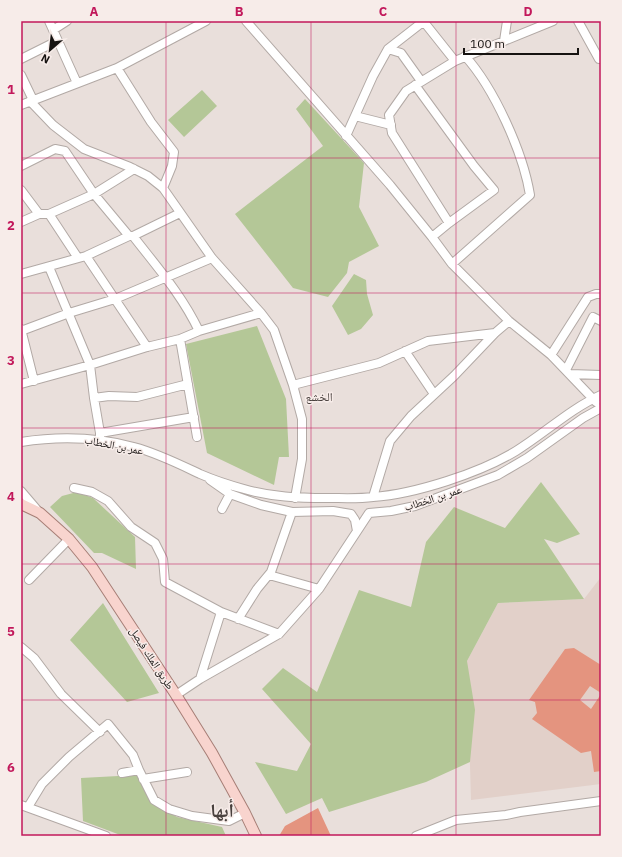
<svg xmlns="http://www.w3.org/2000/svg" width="622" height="857" viewBox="0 0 622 857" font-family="'IBM Plex Sans','Noto Naskh Arabic',sans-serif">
  <rect width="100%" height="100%" fill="#e9dfdb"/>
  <path fill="#e2d0c9" d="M601 577V784L471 800 467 661 498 603 584 599Z"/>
  <path fill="#b4c797" d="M202 90 217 106 184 137 168 120Z
    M305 99 364 163 359 207 379 246 349 262 347 273 328 297 293 288 235 214 323 146 296 109Z
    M354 274 366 280 367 294 373 315 361 329 348 335 332 306Z
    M257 326 286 399 289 457H279L274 485 207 453 186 344Z
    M541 482 580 534 557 543 544 539 584 599 498 603 467 661 475 710 470 762 426 782 329 812 322 798 286 814 255 762 297 771 311 744 262 689 283 668 317 692 359 590 411 607 426 542 454 507 505 528Z
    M77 492 93 498 135 537 136 569 102 553H94L50 507 62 496Z
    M103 603 159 693 127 702 70 640Z
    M137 775 152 803 177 817 222 827 226 836H123L83 821 81 778Z"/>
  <path fill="#e4947f" d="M574 648 601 665V693L590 686 580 700 591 709 601 694V771L594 772 591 751 581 753 532 719 537 713 535 702 529 700 565 649Z
    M318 808 331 836H279L285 826Z"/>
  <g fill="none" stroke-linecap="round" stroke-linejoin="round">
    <defs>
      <path id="minor" d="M49 21 77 83
        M246 21 390 185 432 237 452 264 509 321 551 355 596 402
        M578 21 599 59H601
        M424 22 455 61
        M53 30 67 21
        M504 41 507 21
        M388 49 401 53 421 81
        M21 59 57 41
        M117 68 151 122 174 152 172 166 163 188
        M21 75 33 100
        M415 85 474 166 494 190 449 223 432 237
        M30 101 53 125 84 149 130 167 148 176 163 188 212 258 261 313 274 330 293 385 302 419V459L295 498
        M21 105 117 68 206 21
        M355 116 391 125
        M346 136 373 76 388 49 424 21
        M21 166 55 149 65 151 94 194 129 236
        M21 190 39 214
        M49 214 78 258
        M21 222 39 214H49L94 194 134 169
        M449 223 392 133 389 115 406 91 455 61 553 21
        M133 236C157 267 182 295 199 331
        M86 256 147 347
        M452 264 530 195C523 152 494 88 465 56
        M49 267 90 365 94 398 100 433V440
        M21 274 86 256 129 236H133L180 213
        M21 329 34 381
        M21 331 69 313 115 299 212 258
        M180 339 197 437
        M405 351 434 394
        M551 355 588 297 596 294H601
        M566 370 593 317 601 321
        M570 374 601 375
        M21 384 90 365 147 347 180 339 199 331 261 313
        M293 385 379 363 428 341 495 333
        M94 398 109 396 137 397 188 384
        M100 433 194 417
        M21 442C59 436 97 437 134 447 157 453 179 464 200 474 214 480 229 485 244 489 271 497 299 498 327 498 342 498 358 499 373 497 415 494 480 473 516 451 545 433 570 409 601 395
        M210 480 230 494 261 505 292 512 333 511 351 514 355 520 357 531
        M74 488 92 492 108 501 131 527 155 543 163 559 165 582 221 612 279 634
        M21 491 39 512
        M373 497 390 441 411 416 454 376 495 333 509 321
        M222 509 230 494
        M269 575 319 589
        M29 580 69 539
        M238 619 257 589 271 572 292 512
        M21 647 34 658 61 694 100 732
        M200 679 221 612
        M176 695 200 679 279 634 319 589 369 513 391 511 415 506 498 475 527 458 583 418 601 408
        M122 773 139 770 154 800 169 809 192 816 229 821 245 813
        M143 779 187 772
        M21 805 106 836
        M28 807 42 784 69 757 108 724 133 755 139 770
        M416 836 456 820 506 815 520 812 601 801"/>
      <path id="major" d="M21 504 40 513 69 539 92 567 176 695 212 753 245 813 256 836"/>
    </defs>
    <use href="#minor" stroke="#b2a9a5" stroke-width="10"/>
    <use href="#major" stroke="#a67e76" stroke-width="12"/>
    <use href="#minor" stroke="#fff" stroke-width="8"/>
    <use href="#major" stroke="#f8d4ce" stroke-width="10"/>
  </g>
  <path fill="none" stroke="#c2185b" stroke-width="1" stroke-opacity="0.55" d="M166 21V836M311 21V836M456 21V836M21 158H601M21 293H601M21 428H601M21 564H601M21 700H601"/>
  <g text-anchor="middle" stroke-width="3" stroke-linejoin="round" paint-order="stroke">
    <g font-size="11" fill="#161311" stroke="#f7ece9">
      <text transform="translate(114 445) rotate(11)" y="4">عمر بن الخطاب</text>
      <text transform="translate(433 498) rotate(-18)" y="4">عمر بن الخطاب</text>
      <text transform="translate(152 658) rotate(57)" y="4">طريق الملك فيصل</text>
    </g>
    <g font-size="12" fill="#49413e" stroke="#f7ece9">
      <text x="319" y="401">الخشع</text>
    </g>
    <g font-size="19" font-weight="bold" fill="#49413e" stroke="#f7ece9">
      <text x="222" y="817">أبها</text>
    </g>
  </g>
  <rect width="622" height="857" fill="none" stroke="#f7ece9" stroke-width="44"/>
  <g transform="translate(50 50) rotate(208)" stroke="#f7ece9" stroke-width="3" paint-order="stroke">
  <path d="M0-3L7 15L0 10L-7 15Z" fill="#161311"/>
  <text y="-6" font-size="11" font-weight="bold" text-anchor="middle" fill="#161311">N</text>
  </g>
  <path d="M464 48v6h114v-6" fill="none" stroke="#161311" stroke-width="2"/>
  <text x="470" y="48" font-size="12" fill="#161311" stroke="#f7ece9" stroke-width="3" paint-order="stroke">100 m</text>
  <rect x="22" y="22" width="578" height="813" fill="none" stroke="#c2185b" stroke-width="1.5"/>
  <g font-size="13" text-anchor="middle" font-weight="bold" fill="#c2185b">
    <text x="94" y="16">A</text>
    <text x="239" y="16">B</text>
    <text x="383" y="16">C</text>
    <text x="528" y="16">D</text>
    <text x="11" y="94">1</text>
    <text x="11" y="230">2</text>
    <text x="11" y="365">3</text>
    <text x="11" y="501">4</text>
    <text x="11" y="636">5</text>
    <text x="11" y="772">6</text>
  </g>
</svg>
